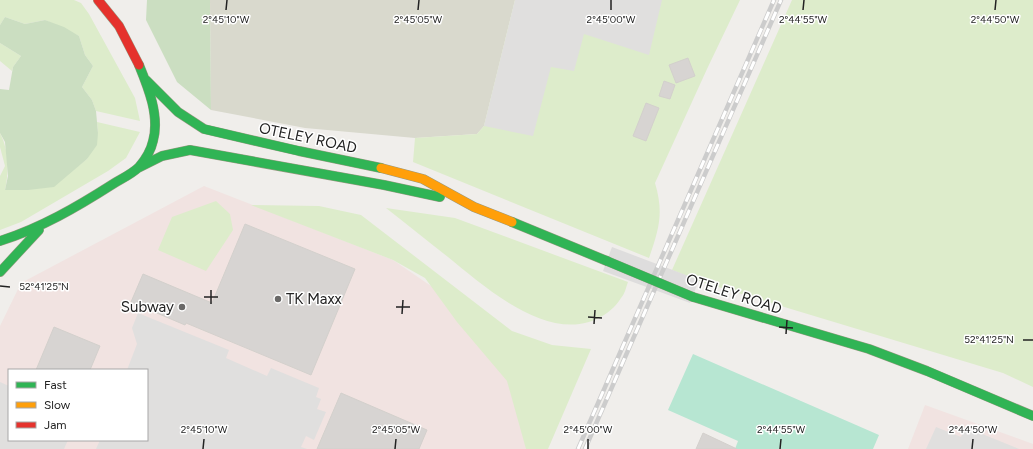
<svg xmlns="http://www.w3.org/2000/svg" width="1033" height="449" viewBox="0 0 1033 449" font-family="Figtree,sans-serif">
  <rect width="100%" height="100%" fill="#f0eeeb"/>
  <path fill="#f1e3e1" fill-rule="evenodd" d="M204 186 393 260 561 375 530 449H0V326L21 283ZM9 370H147V440H9Z
    M925 405 1033 444V449H908Z"/>
  <path fill="#d9d9cd" d="M210 0H515L484 126 477 134 415 138 305 128 211 110Z"/>
  <path fill="#ddeccb" d="M0 0H74L81 3 89 14 135 98 140 121 96 111 92 100 82 87 93 66 85 55 79 36 45 20 25 24 5 17 0 25Z
    M515 0H740L707 69 655 183C664 213 659 229 649 258L413 162 415 138 477 134 484 126Z
    M792 0H1033V387L1003 373 705 283 672 270Z
    M0 43 21 56 13 67 12 71 0 61Z
    M97 122 140 132 126 158 108 171 21 222 0 230V176L5 166 0 147V133C9 150 9 172 5 190H28L73 170 87 159 98 133Z
    M216 201 230 214 233 230 206 271 158 250 172 217Z
    M251 205 319 206 361 215 512 331 552 345 591 349 548 449H526L507 381 457 322 425 278 393 260Z
    M386 208 455 218 628 282C626 287 625 294 621 298 617 305 610 311 604 315 553 348 486 288 448 257 427 241 407 224 386 208Z"/>
  <path fill="#cbdec1" d="M147 0H210L211 110 177 82 146 20Z
    M5 17 25 24 45 20 64 27 79 36 85 55 93 66 82 87 92 100 96 111 98 133 97 145 87 159 54 187 28 190H5L8 176 5 142 0 133V89L9 90 13 67 21 56 0 43V25Z"/>
  <path fill="#b7e6d2" d="M693 354 879 435 873 449H735L738 441 668 410Z"/>
  <path fill="#e0dfde" d="M515 0H662L649 55 584 34 574 71 551 67 533 136 484 126Z
    M138 313 229 350 226 358 267 376 271 368 319 388 316 397 321 399 317 409 326 412 314 440 306 436 301 447 307 449H96L100 440H147V370H127L137 344 132 328Z
    M0 382 9 386V440H68L64 449H0Z
    M936 427 961 437 965 427 1019 449H926Z"/>
  <path fill="#dedddd" d="M612 247 699 280 690 303 603 271Z"/>
  <path fill="#d7d4d2" stroke="#d3d0cc" d="M688 58 695 76 676 83 669 65Z
    M664 81 675 85 670 99 659 96Z
    M646 103 659 108 646 141 633 136Z
    M245 224 355 269 311 375 186 323 185 325 131 302 143 274 212 303Z
    M54 327 100 346 90 370H36Z
    M341 393 427 430 419 449H317Z
    M703 433 737 449H696Z"/>
  <g fill="none" stroke-linecap="round" stroke-linejoin="round">
    <defs>
      <path id="fast" d="M146 80 178 112 204 129 299 151 381 168
        M138 168 162 156 190 150 384 185 440 197
        M512 222 607 261
        M0 241C41 228 77 207 113 184 121 179 132 174 139 167 145 160 151 150 153 141 160 116 148 87 139 65
        M0 272 39 230
        M693 297 869 349 927 371 1033 416"/>
      <path id="slow" d="M381 168 423 179 474 207 512 222"/>
      <path id="jam" d="M98 0 119 26 139 65"/>
    </defs>
    <use href="#fast" stroke="#999a82" stroke-width="10"/>
    <use href="#slow" stroke="#999a82" stroke-width="10"/>
    <use href="#jam" stroke="#999a82" stroke-width="10"/>
    <use href="#fast" stroke="#30b455" stroke-width="9"/>
    <use href="#slow" stroke="#ff9f0a" stroke-width="9"/>
    <use href="#jam" stroke="#e5322d" stroke-width="9"/>
    <defs>
      <path id="rail" d="M578 449 774 0
        M585 449 781 0"/>
    </defs>
    <use href="#rail" stroke="#ccc" stroke-width="4.5"/>
    <use href="#rail" stroke="#fff" stroke-width="3" stroke-dasharray="9" stroke-linecap="butt"/>
    <defs>
      <path id="fast-bridge" d="M607 261 693 297"/>
    </defs>
    <use href="#fast-bridge" stroke="#999a82" stroke-width="10" stroke-linecap="butt"/>
    <use href="#fast-bridge" stroke="#30b455" stroke-width="9"/>
  </g>
  <path fill="none" stroke="#222" stroke-width="1.5" d="M226 10 227 0M418 10 419 0M611 10V0M803 10 804 0M995 10 996 0M0 286 10 287M204 297H218M211 304V290M396 307H410M402 314 403 300M588 317 602 318M594 324 595 310M779 327 793 328M786 334 787 320M1023 340H1033M203 449 204 439M395 449 396 439M588 449V439M780 449 781 439M972 449 973 439"/>
  <g fill="#6a6968" stroke="#fff" stroke-width="1.5">
    <circle cx="278" cy="299" r="4"/>
    <circle cx="182" cy="307" r="4"/>
  </g>
  <g text-anchor="middle" stroke-width="3" stroke-linejoin="round" paint-order="stroke">
    <g font-size="15" fill="#222" stroke="#fff">
      <text transform="translate(308 138) rotate(12)" y="5">OTELEY ROAD</text>
      <text transform="translate(734 294) rotate(18)" y="5">OTELEY ROAD</text>
    </g>
    <g font-size="15" fill="#222" stroke="#fff" text-anchor="start">
      <text x="286" y="304">TK Maxx</text>
      <text x="174" y="312" text-anchor="end">Subway</text>
    </g>
  </g>
  <g font-size="10" text-anchor="middle" fill="#222" stroke="#fff" stroke-width="3" stroke-linejoin="round" paint-order="stroke">
    <text x="226" y="23">2°45'10"W</text>
    <text x="418" y="23">2°45'05"W</text>
    <text x="611" y="23">2°45'00"W</text>
    <text x="803" y="23">2°44'55"W</text>
    <text x="995" y="23">2°44'50"W</text>
    <text x="44" y="290">52°41'25"N</text>
    <text x="989" y="343">52°41'25"N</text>
    <text x="204" y="433">2°45'10"W</text>
    <text x="396" y="433">2°45'05"W</text>
    <text x="588" y="433">2°45'00"W</text>
    <text x="781" y="433">2°44'55"W</text>
    <text x="973" y="433">2°44'50"W</text>
  </g>
  <rect x="8" y="369" width="140" height="72" fill="#ffffff" stroke="#a7a7a7"/>
  <rect x="16" y="382" width="20" height="6" fill="#30b455" stroke="#a7a7a7"/>
  <text x="44" y="389" font-size="12" fill="#222222">Fast</text>
  <rect x="16" y="402" width="20" height="6" fill="#ff9f0a" stroke="#a7a7a7"/>
  <text x="44" y="409" font-size="12" fill="#222222">Slow</text>
  <rect x="16" y="422" width="20" height="6" fill="#e5322d" stroke="#a7a7a7"/>
  <text x="44" y="429" font-size="12" fill="#222222">Jam</text>
</svg>
